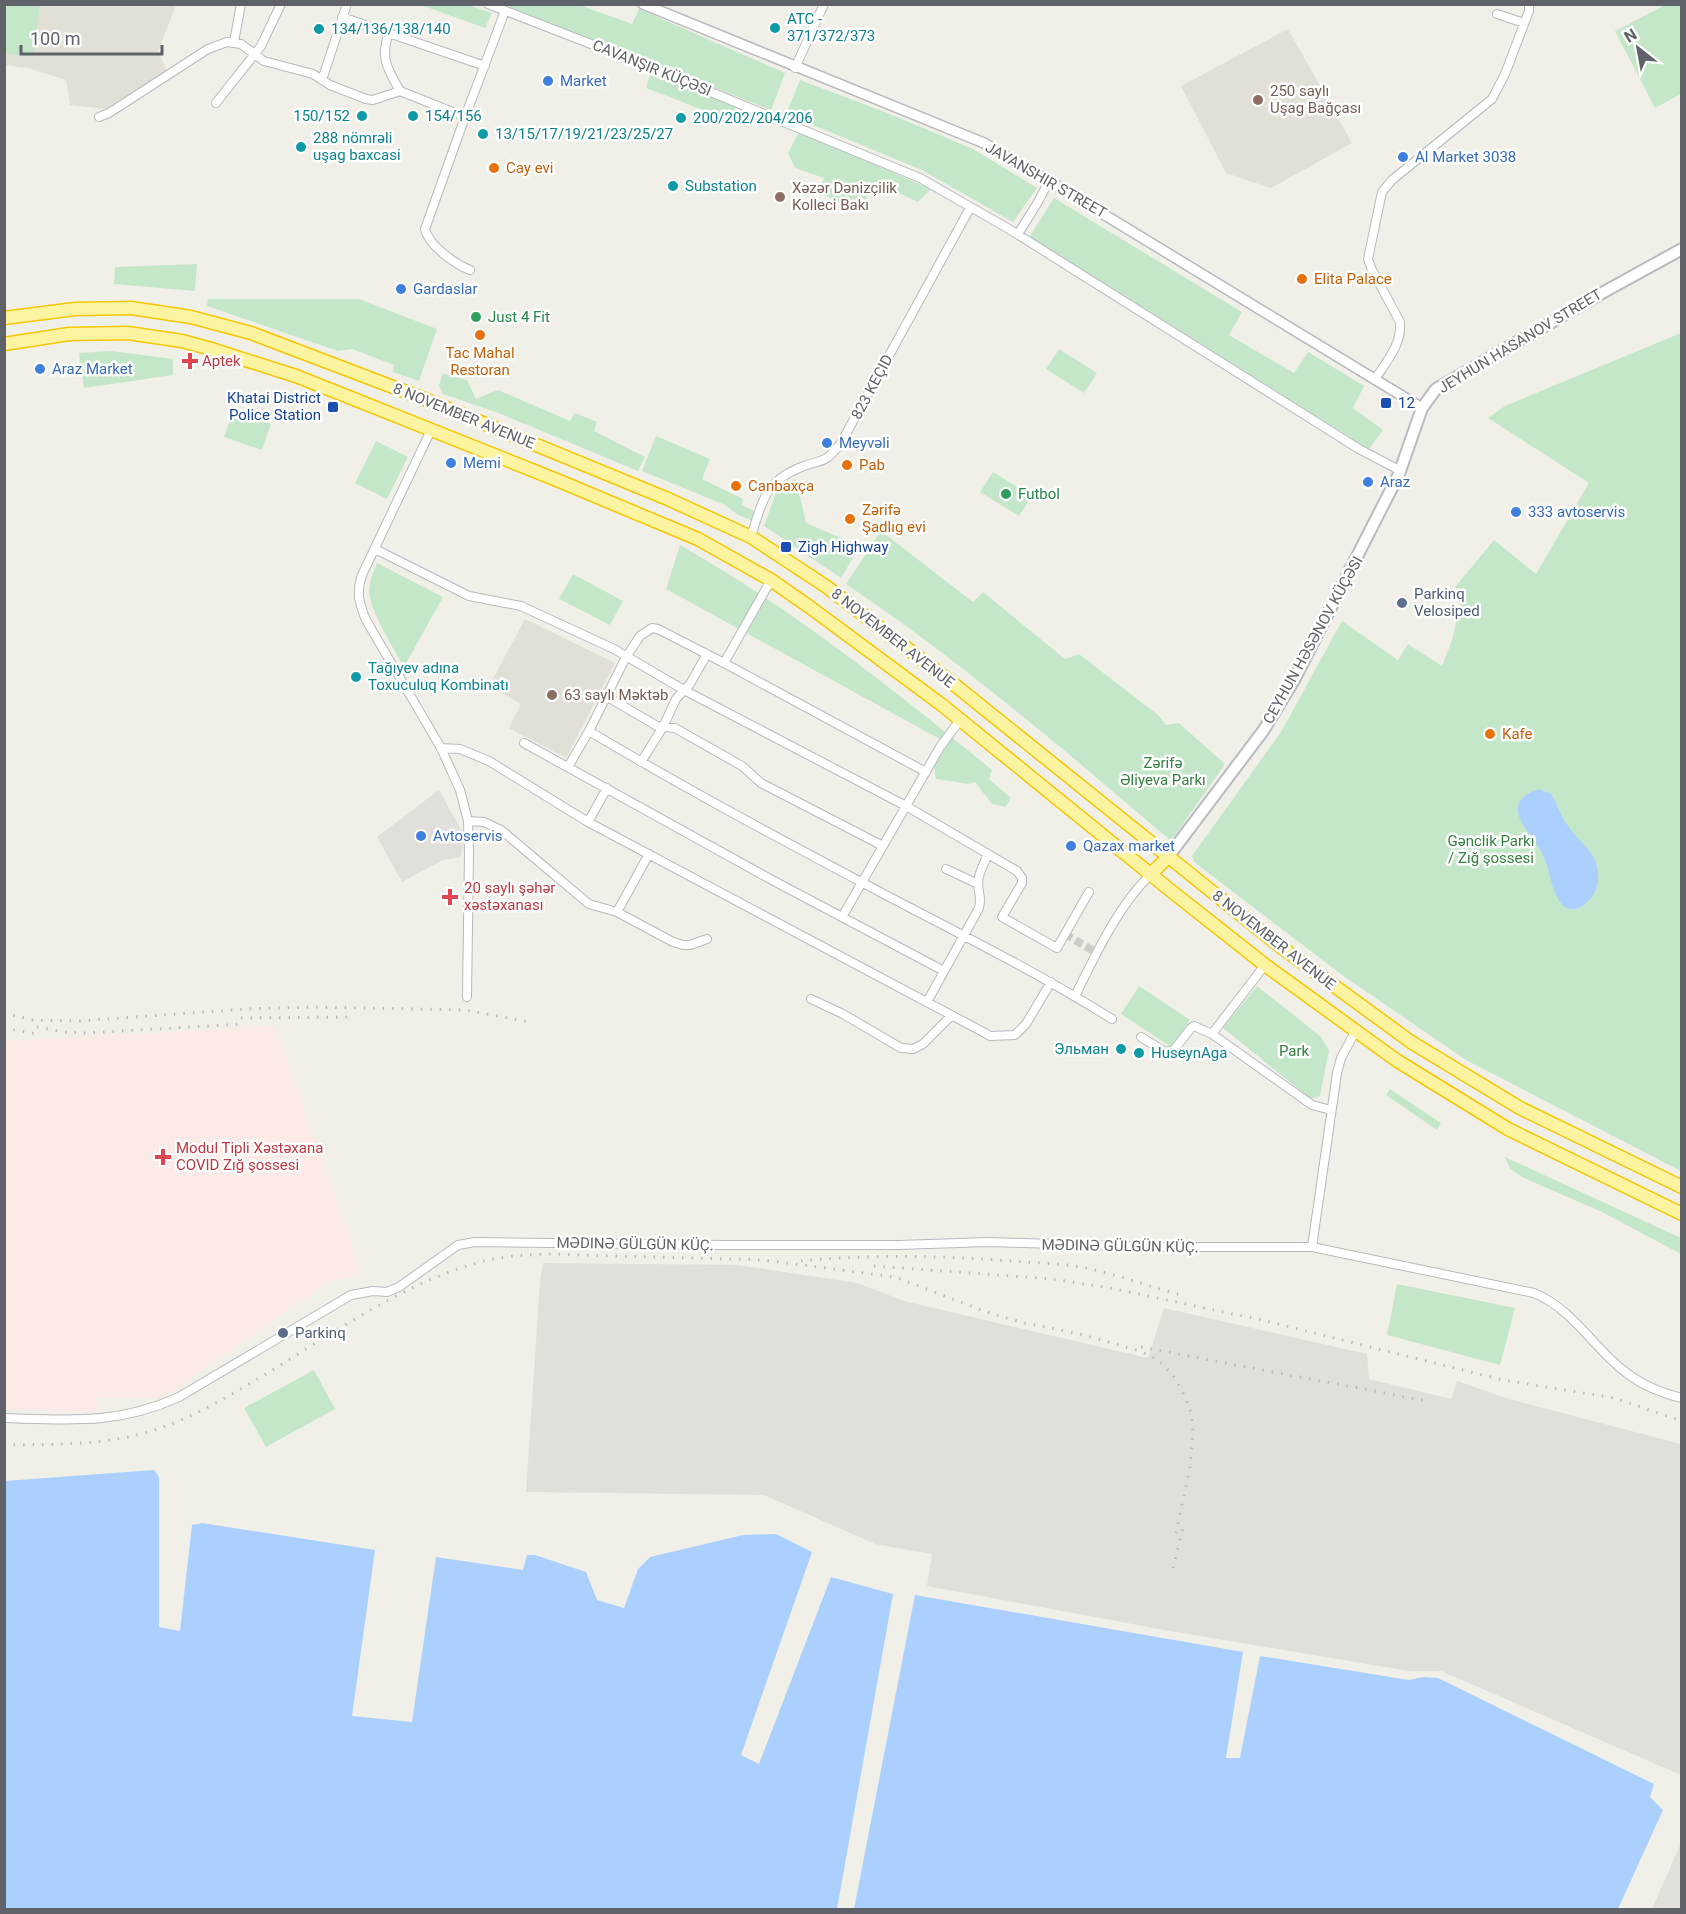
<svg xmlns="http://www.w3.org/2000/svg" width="1686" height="1914" viewBox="0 0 1686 1914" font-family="Roboto,sans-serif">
  <rect width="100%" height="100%" fill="#f1f0e8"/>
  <path fill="#e0dfda" d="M439 790 464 835 461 857 443 860 402 882 377 837Z
    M543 1263 738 1265 857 1283 904 1301 1148 1358 1164 1308 1367 1354 1369 1379 1451 1399 1457 1381 1509 1399 1681 1444V1775L1441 1671H1408L1170 1631 927 1586 932 1554 875 1544 764 1495 526 1492 540 1282Z
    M1681 1843V1909H1652Z"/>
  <path fill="#e1dfd6" d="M5 5H176L158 52 167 71 106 109 70 105 66 80 28 68 5 65Z
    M1288 29 1352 143 1271 188 1226 173 1181 86Z
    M525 619 615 663 566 758 509 728 521 704 489 686Z"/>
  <path fill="#fceae6" d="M275 1026 362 1273 329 1282 162 1398 98 1397 99 1412 5 1410V1041Z"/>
  <path fill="#c5e7c9" d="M5 4 40 5 33 57 5 53Z
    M421 5H468L492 13 485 28Z
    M502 5H579L632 24 639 9 785 73 771 110Z
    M1665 5H1681V94L1655 108 1615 31Z
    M651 72 737 106 729 120 646 88Z
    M800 80 885 112 973 149 1037 188 1013 222 922 170 786 114Z
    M799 132 931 189 918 202 875 182 860 211 817 192 824 178 795 168 788 153Z
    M1054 198 1242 312 1229 335 1294 373 1308 352 1364 386 1353 408 1383 430 1369 449 1028 239Z
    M197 264 195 291 114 284 115 267Z
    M208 299H359L437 329 419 381 393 372 394 365 352 349 338 351 207 306Z
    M1681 333V1171L1466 1060 1342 975 1194 862 1192 856 1281 732 1342 621 1398 660 1408 644 1442 666 1452 640 1463 592 1455 587 1494 540 1536 574 1589 483 1488 418 1505 406Z
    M1059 349 1097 373 1084 393 1046 369Z
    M111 351 173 359V375L84 388 79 353Z
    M443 373 467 380 476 399 498 390 570 421 575 413 597 422 594 431 645 457 638 471 501 414 443 394 439 385Z
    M233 412 271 424 262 450 224 437Z
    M656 436 710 459 702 479 743 499 742 505 754 511 751 520 738 515 725 505 642 471Z
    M376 441 408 457 387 499 355 483Z
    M993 472 1032 496 1019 516 980 492Z
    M796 479 806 523 860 546 841 578 764 526 778 487Z
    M881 531 973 602 983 592 1065 659 1079 654 1158 715 1166 725 1179 723 1225 764 1171 841C1066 751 960 661 846 584Z
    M680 545C791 608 893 689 992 770L989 779 1011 798 1006 807 992 804 975 782 969 784 936 779 934 766 947 743 666 589Z
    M377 563 443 597 404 667C394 649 369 610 369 590 370 580 373 572 377 563Z
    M573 574 623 601 610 625 559 599Z
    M1139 986 1190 1020 1171 1047 1121 1014Z
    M1257 986 1320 1036 1329 1050 1320 1096 1311 1099 1223 1028Z
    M1390 1089 1441 1123 1437 1130 1386 1095Z
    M1505 1157 1681 1238V1254L1602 1212 1524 1178 1510 1169Z
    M1397 1284 1515 1308 1500 1365 1387 1335Z
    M314 1370 335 1409 266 1447 244 1408Z"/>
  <path fill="#abd0fe" d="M1539 789 1551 794C1557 803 1560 814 1566 823 1572 832 1579 839 1586 847 1603 864 1603 894 1582 906 1577 909 1571 911 1565 907 1551 896 1551 872 1544 857 1538 842 1518 825 1518 810 1517 798 1529 792 1539 789Z
    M154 1470 159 1477V1627L180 1631 192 1525 202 1523 375 1550 352 1716 412 1722 436 1557 523 1570 527 1555H535L586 1572 597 1600 624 1608 638 1569 650 1557 743 1535 776 1534 812 1552 741 1755 759 1764 831 1577 893 1594 837 1909H5V1481Z
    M915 1595 1243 1652 1226 1758H1240L1260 1656 1409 1680 1423 1677 1438 1678 1654 1784 1650 1797 1663 1810 1618 1909H854Z"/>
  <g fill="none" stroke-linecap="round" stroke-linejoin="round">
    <path stroke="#ccccc8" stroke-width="8" stroke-dasharray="8 4" stroke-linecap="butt" d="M1065 934 1097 953"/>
    <defs>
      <path id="minor" d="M488 4 645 65 920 178 1009 229 1359 449 1401 471
        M1497 14 1524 23
        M342 17 485 66
        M389 32C380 58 387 68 400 91
        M234 42 241 4
        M795 68 824 4
        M322 80 347 4
        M216 103 261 46 281 4
        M99 117 109 113 208 49 227 42 241 44 264 61 313 74 330 85 366 99 373 100 400 91 465 117 425 229C429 246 455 264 470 270
        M465 117 505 11
        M1018 234 1038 202 1049 181
        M1375 379C1387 361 1402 344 1400 322L1372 270 1368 259 1382 192 1392 180 1492 99 1505 74 1529 11V4
        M431 430 362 575C356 592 359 603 366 620L441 748 460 790 468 821 469 853 467 997
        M751 537C761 505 764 482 799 468 823 458 823 466 841 443L970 208
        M375 549 469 596 521 606 614 649 684 690 906 806 1017 871 1022 878V883L1002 917 1057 948 1089 892
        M724 663 771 580
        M606 696 657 726 675 728 742 766 761 783 883 846
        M589 731C684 788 782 840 880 892 958 933 1037 972 1112 1019
        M524 743 772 880 944 971
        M441 748 460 749 489 761 588 822 985 1033 990 1036 1015 1035 1026 1024 1051 982
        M641 762 663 727 676 699 690 684 707 654
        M568 767 589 731 626 657 640 636 652 628 658 629 724 663 926 772
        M468 821 484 822 501 830 589 904 617 912 673 942 683 945H690L707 939
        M588 822 607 788
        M946 869 978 884
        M617 912 649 854
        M842 917 940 747 960 720
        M1075 996C1095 956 1118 906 1150 875
        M811 999 843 1014 901 1048 913 1049 923 1044 951 1016
        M927 1002 979 908C982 898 978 892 978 883 978 873 985 862 988 854
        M1355 1032 1341 1058 1337 1073 1312 1247 1534 1293C1574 1310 1591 1345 1624 1371 1640 1384 1661 1393 1682 1398
        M1212 1034 1265 965
        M1141 1037 1165 1052 1173 1051 1191 1028 1194 1026 1212 1034 1312 1105 1331 1110
        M4 1418C71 1420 117 1425 179 1397L351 1295 373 1291 387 1292 399 1287 458 1245 475 1242 723 1245H899L988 1242 1153 1247H1312"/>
      <path id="tertiary" d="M643 4 984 143 1049 181 1422 408"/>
      <path id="secondary" d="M1168 857 1263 731 1294 680 1399 474 1422 408 1436 389 1602 293 1682 249"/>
      <path id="trunk" d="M4 318 75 309 131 308 191 317 251 333 422 398 668 499 751 537 827 587 956 686 1281 947 1411 1042 1520 1108 1682 1187
        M4 344 69 334 128 333 182 341 208 348 296 376 552 478 698 539 771 580 811 608 942 705 1170 890 1265 965 1396 1060 1508 1129 1682 1214
        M1150 875 1168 857"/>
    </defs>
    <use href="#minor" stroke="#b8b9be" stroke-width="10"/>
    <use href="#tertiary" stroke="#b8b9be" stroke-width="12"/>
    <use href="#secondary" stroke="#b9bbc1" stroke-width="14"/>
    <use href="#trunk" stroke="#f6c603" stroke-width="15"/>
    <use href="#minor" stroke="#fff" stroke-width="8"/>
    <use href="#tertiary" stroke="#fff" stroke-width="9"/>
    <use href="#secondary" stroke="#fff" stroke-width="10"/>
    <use href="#trunk" stroke="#fdf4a2" stroke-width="12"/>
    <path stroke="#b8b9b9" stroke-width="3" stroke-dasharray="1.5 8" stroke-linecap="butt" d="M4 1013 33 1020 79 1021 246 1009 314 1007 465 1010 529 1022
      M241 1018 352 1017
      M37 1027 63 1032 86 1033 243 1024
      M4 1028 37 1034
      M801 1261C871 1254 942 1256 1012 1261 1034 1263 1058 1263 1080 1267 1115 1273 1148 1287 1182 1295
      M874 1266 1052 1279 1110 1288 1266 1321 1503 1380 1614 1398 1682 1421
      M1141 1347 1427 1401
      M4 1445C60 1444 114 1446 166 1426 199 1414 229 1396 259 1378 329 1336 408 1279 488 1260 508 1256 527 1255 547 1254L764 1260 895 1277 992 1314 1025 1323 1080 1334 1140 1351 1158 1360 1173 1375 1183 1393 1192 1415 1193 1432 1190 1467 1176 1533
      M1173 1568 1184 1524"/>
  </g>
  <g fill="#0f9aa8" stroke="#fff" stroke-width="2">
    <circle cx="775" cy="28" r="6"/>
    <circle cx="319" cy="29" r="6"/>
    <circle cx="362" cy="116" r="6"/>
    <circle cx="413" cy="116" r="6"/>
    <circle cx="681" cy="118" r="6"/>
    <circle cx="483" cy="134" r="6"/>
    <circle cx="301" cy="147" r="6"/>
    <circle cx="673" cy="186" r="6"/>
    <circle cx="356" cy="677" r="6"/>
    <circle cx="1121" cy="1049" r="6"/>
    <circle cx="1139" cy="1053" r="6"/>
  </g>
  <g fill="#3f7fe0" stroke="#fff" stroke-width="2">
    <circle cx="548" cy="81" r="6"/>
    <circle cx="1403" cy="157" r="6"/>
    <circle cx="401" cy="289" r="6"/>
    <circle cx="40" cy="369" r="6"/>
    <circle cx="827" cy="443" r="6"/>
    <circle cx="451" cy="463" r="6"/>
    <circle cx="1368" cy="482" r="6"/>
    <circle cx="1516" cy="512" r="6"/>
    <circle cx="421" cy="836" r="6"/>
    <circle cx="1071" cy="846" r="6"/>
  </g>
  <g fill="#8d6e63" stroke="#fff" stroke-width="2">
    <circle cx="1258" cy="100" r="6"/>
    <circle cx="780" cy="197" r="6"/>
    <circle cx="552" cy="695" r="6"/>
  </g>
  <g fill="#e8710a" stroke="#fff" stroke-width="2">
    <circle cx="494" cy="168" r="6"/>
    <circle cx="1302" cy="279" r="6"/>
    <circle cx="480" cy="335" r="6"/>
    <circle cx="847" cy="465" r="6"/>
    <circle cx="736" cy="486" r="6"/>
    <circle cx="850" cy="519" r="6"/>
    <circle cx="1490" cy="734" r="6"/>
  </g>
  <g fill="#2e9e5b" stroke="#fff" stroke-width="2">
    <circle cx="476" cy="317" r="6"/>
    <circle cx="1006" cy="494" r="6"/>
  </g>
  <g fill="#e0444e" stroke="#fff" stroke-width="2">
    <path d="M187 352h6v6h6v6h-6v6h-6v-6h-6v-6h6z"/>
    <path d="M447 888h6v6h6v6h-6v6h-6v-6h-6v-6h6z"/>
    <path d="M160 1148h6v6h6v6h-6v6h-6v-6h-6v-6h6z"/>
  </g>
  <g fill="#1a4fb4" stroke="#fff" stroke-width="2">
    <rect x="1380" y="397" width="12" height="12" rx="3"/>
    <rect x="327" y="401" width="12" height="12" rx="3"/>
    <rect x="780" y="541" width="12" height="12" rx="3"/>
  </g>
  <g fill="#5c6f8a" stroke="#fff" stroke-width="2">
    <circle cx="1402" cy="603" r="6"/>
    <circle cx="283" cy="1333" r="6"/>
  </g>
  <g text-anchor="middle" stroke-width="5" stroke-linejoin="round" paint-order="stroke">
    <g font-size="15" fill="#0d838f" stroke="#fff" text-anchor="start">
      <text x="787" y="24">ATC -<tspan x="787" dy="17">371/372/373</tspan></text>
      <text x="331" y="34">134/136/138/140</text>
      <text x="350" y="121" text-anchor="end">150/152</text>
      <text x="425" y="121">154/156</text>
      <text x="693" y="123">200/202/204/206</text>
      <text x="495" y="139">13/15/17/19/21/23/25/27</text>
      <text x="313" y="143">288 nömrəli<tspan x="313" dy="17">uşag baxcasi</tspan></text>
      <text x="685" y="191">Substation</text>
      <text x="368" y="673">Tağıyev adına<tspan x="368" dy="17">Toxuculuq Kombinatı</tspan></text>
      <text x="1109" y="1054" text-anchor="end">Эльман</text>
      <text x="1151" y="1058">HuseynAga</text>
    </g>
    <g font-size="15" fill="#5f6268" stroke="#fff">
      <text transform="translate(652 68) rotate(22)" y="5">CAVANŞIR KÜÇƏSI</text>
      <text transform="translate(1046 180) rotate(30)" y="5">JAVANSHIR STREET</text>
      <text transform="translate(1520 341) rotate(-31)" y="5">JEYHUN HASANOV STREET</text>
      <text transform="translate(872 387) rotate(-62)" y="5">823 KEÇID</text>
      <text transform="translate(464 416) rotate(22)" y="5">8 NOVEMBER AVENUE</text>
      <text transform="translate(893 638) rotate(38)" y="5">8 NOVEMBER AVENUE</text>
      <text transform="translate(1313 640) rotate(-61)" y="5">CEYHUN HƏSƏNOV KÜÇƏSI</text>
      <text transform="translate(1274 940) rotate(38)" y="5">8 NOVEMBER AVENUE</text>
      <text transform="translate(635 1244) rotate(1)" y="5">MƏDINƏ GÜLGÜN KÜÇ.</text>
      <text transform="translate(1120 1246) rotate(1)" y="5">MƏDINƏ GÜLGÜN KÜÇ.</text>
    </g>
    <g font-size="15" fill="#366cbe" stroke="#fff" text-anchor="start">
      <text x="560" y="86">Market</text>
      <text x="1415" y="162">Al Market 3038</text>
      <text x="413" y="294">Gardaslar</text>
      <text x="52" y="374">Araz Market</text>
      <text x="839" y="448">Meyvəli</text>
      <text x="463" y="468">Memi</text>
      <text x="1380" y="487">Araz</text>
      <text x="1528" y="517">333 avtoservis</text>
      <text x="433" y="841">Avtoservis</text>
      <text x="1083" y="851">Qazax market</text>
    </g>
    <g font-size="15" fill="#785e54" stroke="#fff" text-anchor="start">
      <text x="1270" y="96">250 saylı<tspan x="1270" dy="17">Uşag Bağçası</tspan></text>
      <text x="792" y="193">Xəzər Dənizçilik<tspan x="792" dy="17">Kolleci Bakı</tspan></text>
      <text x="564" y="700">63 saylı Məktəb</text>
    </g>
    <g font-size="15" fill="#c56008" stroke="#fff" text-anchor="start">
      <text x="506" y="173">Cay evi</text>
      <text x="1314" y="284">Elita Palace</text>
      <text x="480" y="358" text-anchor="middle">Tac Mahal<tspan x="480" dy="17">Restoran</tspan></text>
      <text x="859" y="470">Pab</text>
      <text x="748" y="491">Canbaxça</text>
      <text x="862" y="515">Zərifə<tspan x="862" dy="17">Şadlıg evi</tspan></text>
      <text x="1502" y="739">Kafe</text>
    </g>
    <g font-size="15" fill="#27864d" stroke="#fff" text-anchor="start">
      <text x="488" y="322">Just 4 Fit</text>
      <text x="1018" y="499">Futbol</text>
    </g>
    <g font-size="15" fill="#be3a42" stroke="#fff" text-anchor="start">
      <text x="202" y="366">Aptek</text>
      <text x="464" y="893">20 saylı şəhər<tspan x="464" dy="17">xəstəxanası</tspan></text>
      <text x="176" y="1153">Modul Tipli Xəstəxana<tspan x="176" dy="17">COVID Zığ şossesi</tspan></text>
    </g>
    <g font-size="15" fill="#164399" stroke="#fff" text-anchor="start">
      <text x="321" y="403" text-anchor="end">Khatai District<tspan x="321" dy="17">Police Station</tspan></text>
      <text x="1398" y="408">12</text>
      <text x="798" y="552">Zigh Highway</text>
    </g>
    <g font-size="15" fill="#4e5e75" stroke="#fff" text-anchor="start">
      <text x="1414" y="599">Parkinq<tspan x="1414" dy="17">Velosiped</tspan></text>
      <text x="295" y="1338">Parkinq</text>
    </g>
    <g font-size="15" fill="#358141" stroke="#fff">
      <text x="1163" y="768">Zərifə<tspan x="1163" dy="17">Əliyeva Parkı</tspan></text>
      <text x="1491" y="846">Gənclik Parkı<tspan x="1491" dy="17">/ Zığ şossesi</tspan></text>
      <text x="1294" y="1056">Park</text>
    </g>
  </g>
  <rect width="1686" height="1914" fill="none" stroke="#5f6268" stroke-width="12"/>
  <g transform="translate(1638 48) rotate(329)" stroke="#ffffff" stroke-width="4.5" paint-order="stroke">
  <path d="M0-4.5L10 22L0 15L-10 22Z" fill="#5f6268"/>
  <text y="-9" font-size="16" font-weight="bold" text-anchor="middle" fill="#5f6268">N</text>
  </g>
  <path d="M21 45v9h141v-9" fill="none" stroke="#5f6268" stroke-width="3"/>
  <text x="30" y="45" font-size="18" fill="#5f6268" stroke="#ffffff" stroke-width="4.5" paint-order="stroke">100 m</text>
</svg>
